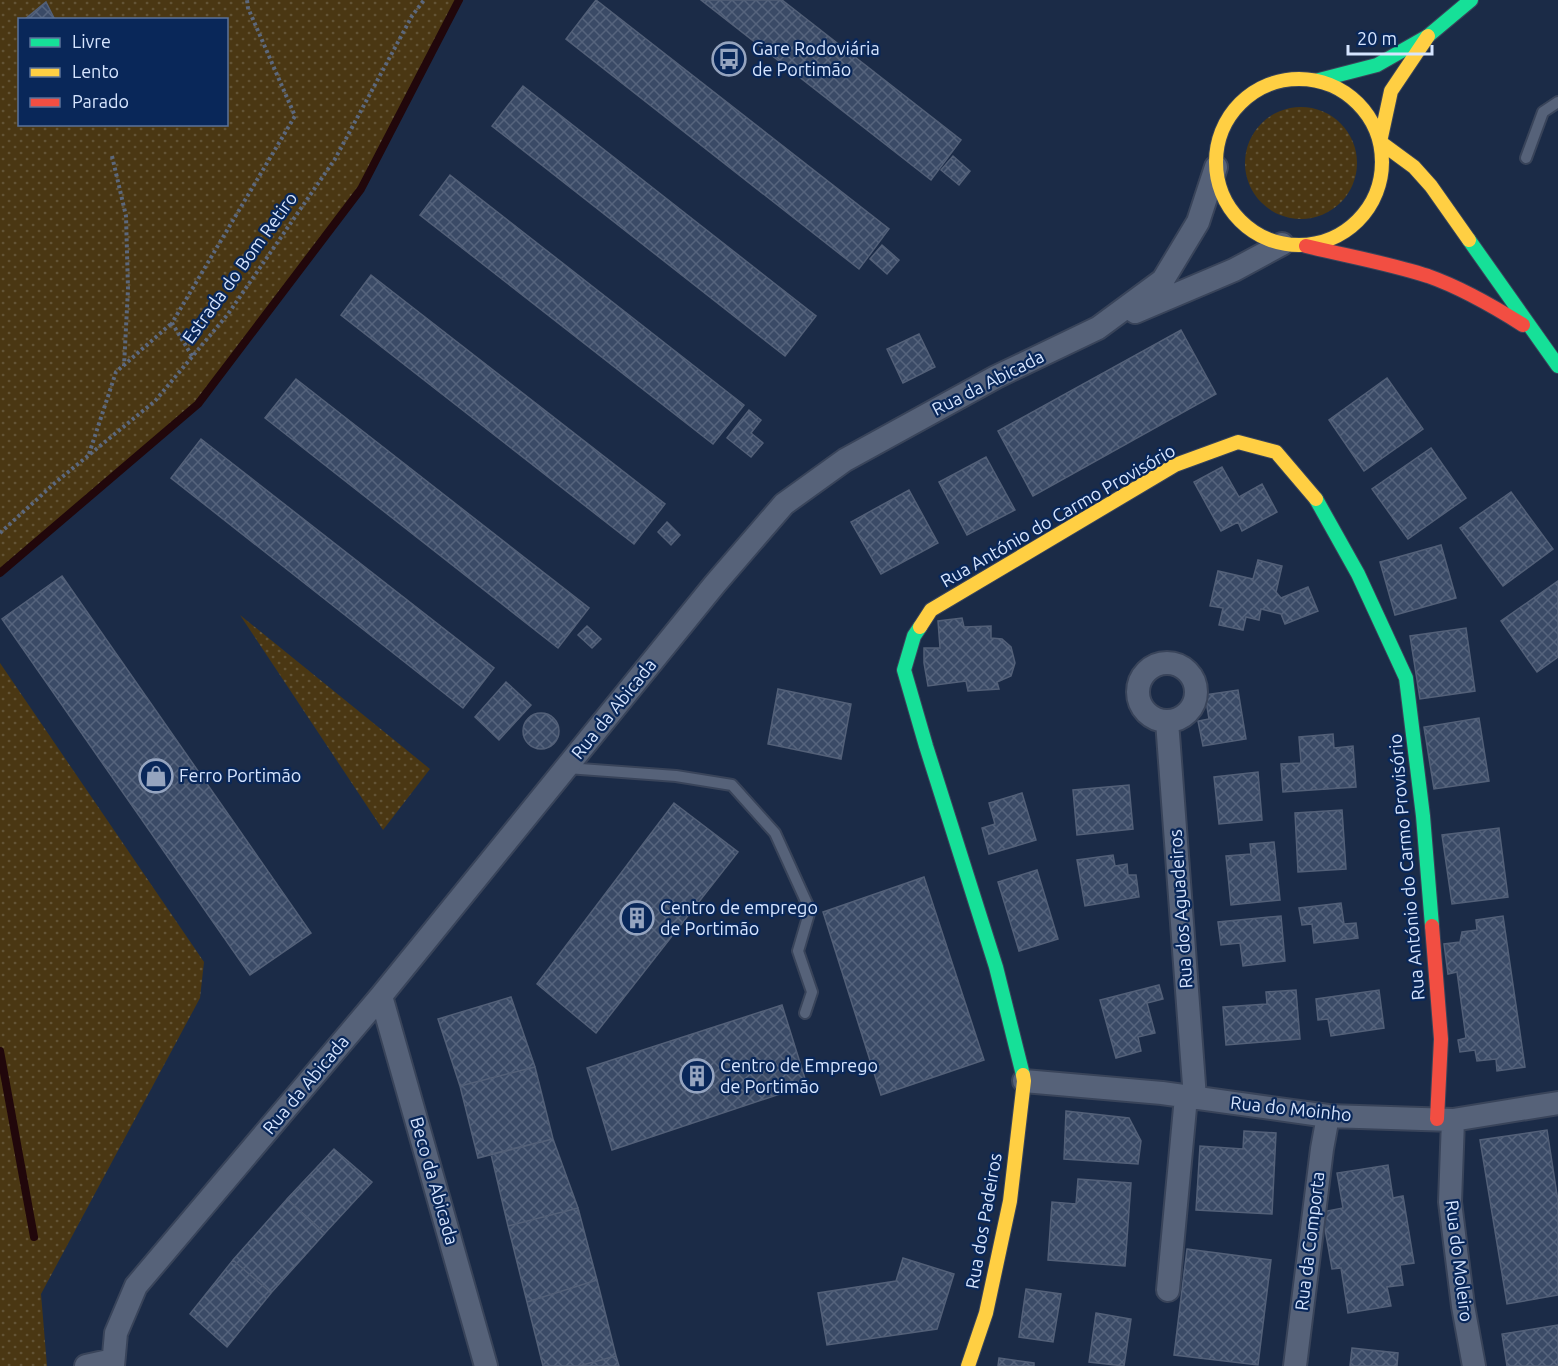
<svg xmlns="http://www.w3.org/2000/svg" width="1558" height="1366" viewBox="0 0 1558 1366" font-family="Ubuntu,sans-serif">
  <defs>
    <pattern id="green-dots" width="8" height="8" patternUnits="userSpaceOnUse" patternTransform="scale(1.5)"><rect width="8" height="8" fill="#4a3713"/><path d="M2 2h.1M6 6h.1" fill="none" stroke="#635436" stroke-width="1.8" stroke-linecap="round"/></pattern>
    <pattern id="building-cross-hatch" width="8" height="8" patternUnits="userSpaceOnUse" patternTransform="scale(1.5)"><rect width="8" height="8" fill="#3a4a66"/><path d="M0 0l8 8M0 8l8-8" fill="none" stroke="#56647d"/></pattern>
  </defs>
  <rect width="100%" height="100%" fill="#1b2b47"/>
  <path fill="url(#green-dots)" fill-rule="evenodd" d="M0 0H459L361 189 198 404 0 573ZM20 20H226V124H20Z
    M1245 163a56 56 0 1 1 112 0a56 56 0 1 1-112 0Z
    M240 615 430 769 383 830Z
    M0 663 204 962 200 998 41 1294 47 1366H0Z"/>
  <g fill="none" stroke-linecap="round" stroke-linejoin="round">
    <path stroke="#21070b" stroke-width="8" d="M0 573 198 404 361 189 459 0
      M0 1051 34 1237"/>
  </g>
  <path fill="url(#building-cross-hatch)" stroke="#536078" stroke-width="1.5" d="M596 0 889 229 859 269 566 39Z
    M701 0H782L961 140 931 180Z
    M46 2 55 20H25V19Z
    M523 86 816 316 785 356 492 126Z
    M953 156 970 171 959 185 941 170Z
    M450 175 744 405 713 444 420 215Z
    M882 245 899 260 887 274 870 259Z
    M371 275 665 504 634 544 341 315Z
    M1181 330 1216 394 1033 496 998 431Z
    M919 334 935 367 903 383 887 349Z
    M1387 378 1423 429 1364 471 1329 420Z
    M296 379 589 608 558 648 265 418Z
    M749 410 761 420 751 433 763 443 751 457 727 438Z
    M201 439 494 668 463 708 171 478Z
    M1431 448 1466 498 1408 539 1372 489Z
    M986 457 1015 510 967 535 939 482Z
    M1222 467 1239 497 1262 484 1277 512 1242 531 1238 522 1221 531 1194 482Z
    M909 490 938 543 881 574 851 522Z
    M1511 492 1553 549 1503 586 1460 528Z
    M667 522 680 535 671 545 658 532Z
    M1441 545 1456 598 1395 615 1380 562Z
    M1258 560 1282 566 1276 592 1281 598 1308 587 1318 611 1285 624 1281 614 1261 609 1259 620 1246 617 1243 630 1219 625 1223 608 1210 606 1218 571 1253 579Z
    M62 576 311 933 250 975 2 619Z
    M1558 581V657L1537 672 1501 621Z
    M962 618 964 627 991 626V638L1002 639 1011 647 1015 663 1011 676 997 682 999 689 968 691 966 681 928 686 924 663V648H940L938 621Z
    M587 626 601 639 592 648 578 635Z
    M1466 628 1475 691 1420 699 1410 636Z
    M506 682 531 705 499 740 475 717Z
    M778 689 851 704 841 759 768 744Z
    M1238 690 1246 739 1203 746 1198 721 1209 719 1205 695Z
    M523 731a18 18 0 1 1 36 0a18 18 0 1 1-36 0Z
    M1479 718 1489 781 1434 789 1424 727Z
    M1333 734 1334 748 1353 746 1356 787 1283 792 1281 764 1301 763 1299 737Z
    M1258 772 1262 820 1219 824 1214 777Z
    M1129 785 1133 829 1077 835 1073 790Z
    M1022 793 1036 840 989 854 982 828 995 824 989 803Z
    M674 803 738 852 596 1033 537 984Z
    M1342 810 1346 869 1298 872 1295 813Z
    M1499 828 1508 897 1452 904 1442 835Z
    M1274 842 1280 900 1231 905 1226 856 1251 854 1250 844Z
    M1113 855 1115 866 1127 864 1128 875H1136L1139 897 1085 906 1077 860Z
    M1037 870 1058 939 1019 951 998 882Z
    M924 877 984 1060 881 1095 823 912Z
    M1341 903 1344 924 1356 923 1358 938 1314 943 1312 924 1302 925 1299 908Z
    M1281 916 1285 961 1243 966 1240 943 1221 945 1218 922Z
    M1503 916 1525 1067 1497 1071 1496 1059 1477 1061 1475 1050 1460 1052 1458 1040 1466 1038 1457 972 1448 974 1444 944 1460 942 1462 932 1477 930 1476 920Z
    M1159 985 1163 999 1147 1003 1155 1033 1138 1037 1141 1051 1116 1058 1100 1000Z
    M1296 990 1300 1039 1226 1045 1223 1007 1267 1004 1266 992Z
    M1379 990 1384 1028 1331 1036 1328 1019 1318 1020 1316 999Z
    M511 997 535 1067 460 1086 438 1019Z
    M782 1005 807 1085 612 1150 587 1068Z
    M535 1067 553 1139 478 1158 460 1086Z
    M1066 1111 1129 1118 1141 1141 1138 1164 1064 1159Z
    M1547 1130 1558 1201V1295L1507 1304 1480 1140Z
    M1244 1131 1276 1133 1272 1214 1196 1210 1200 1146 1243 1149Z
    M553 1139 578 1208 508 1226 491 1154Z
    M334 1149 372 1182 325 1233 287 1199Z
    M1388 1165 1393 1198 1403 1196 1414 1263 1400 1265 1403 1285 1387 1287 1391 1306 1348 1313 1341 1268 1332 1269 1322 1212 1343 1208 1337 1173Z
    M1078 1179 1131 1183 1125 1266 1048 1260 1052 1202 1076 1204Z
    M287 1199 325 1233 271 1293 233 1260Z
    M578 1208 597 1280 527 1302 508 1226Z
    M1187 1249 1271 1260 1258 1365 1174 1355Z
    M903 1258 954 1274 937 1329 827 1345 818 1293 896 1281Z
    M233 1260 271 1293 227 1347 190 1314Z
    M597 1280 616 1356 579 1366H543L527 1302Z
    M1026 1289 1061 1294 1053 1342 1019 1337Z
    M1096 1313 1131 1319 1124 1366 1089 1362Z
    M1558 1325V1366H1507L1502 1334Z
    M1352 1348 1398 1353 1397 1366H1350Z
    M616 1356 619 1366H579Z
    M999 1358 1034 1363V1366H998Z"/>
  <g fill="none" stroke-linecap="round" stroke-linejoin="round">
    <defs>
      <path id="lane" d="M1526 158 1543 112 1558 102
        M567 768 676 776 732 785 775 833 810 910 798 951 812 992 805 1013"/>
      <path id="street" d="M1135 312 1234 270 1282 244
        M1138 692a29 29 0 1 1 58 0a29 29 0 1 1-58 0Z
        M1167 721 1195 1098
        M381 996 486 1366
        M1024 1081 1162 1093 1328 1116 1453 1120 1558 1103
        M1453 1120 1450 1202 1463 1306 1474 1366
        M1168 1290 1186 1097
        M86 1366 113 1360
        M113 1366 116 1333 136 1286 381 996 715 584 784 504 845 460 996 377 1098 328 1163 280 1198 222 1216 167
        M1295 1366 1322 1149 1328 1116"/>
      <path id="fast" d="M1319 80 1377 65 1428 36 1471 0
        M1469 240 1558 366
        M1316 499 1358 574 1406 678 1423 816 1432 926
        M920 627 914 636 904 670 926 746 996 967 1023 1075"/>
      <path id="slow" d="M1428 36 1391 91 1380 142 1414 167 1431 186 1469 240
        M1216 162a83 83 0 1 1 166 0a83 83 0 1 1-166 0Z
        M920 627 931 610 1175 465 1238 442 1276 452 1316 499
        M968 1366 986 1313 1010 1201 1024 1081 1023 1075"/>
      <path id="jam" d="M1306 246C1347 256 1388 263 1428 276 1462 288 1493 306 1523 325
        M1432 926 1441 1039 1437 1119"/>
    </defs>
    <use href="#lane" stroke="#39445a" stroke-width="14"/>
    <use href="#street" stroke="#39445a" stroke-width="26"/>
    <use href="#fast" stroke="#39445a" stroke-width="16"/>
    <use href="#slow" stroke="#39445a" stroke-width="16"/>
    <use href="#jam" stroke="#39445a" stroke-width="16"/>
    <path stroke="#5c687d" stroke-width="4" stroke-dasharray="3 3" stroke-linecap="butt" d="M112 156 126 216 128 289 124 366
      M192 356 172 323 295 116 248 8 247 0
      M89 454 116 372 172 323
      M0 533 56 482 155 401 228 314 335 159 412 16 424 0"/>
    <use href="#lane" stroke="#566279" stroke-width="10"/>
    <use href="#street" stroke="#566279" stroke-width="22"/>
    <use href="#fast" stroke="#16e098" stroke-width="14"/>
    <use href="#slow" stroke="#ffcf43" stroke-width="14"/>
    <use href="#jam" stroke="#f24e42" stroke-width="14"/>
  </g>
  <defs>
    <symbol id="bus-ring" viewBox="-11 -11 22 22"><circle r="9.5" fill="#092759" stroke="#95a4bf" stroke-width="1.5"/><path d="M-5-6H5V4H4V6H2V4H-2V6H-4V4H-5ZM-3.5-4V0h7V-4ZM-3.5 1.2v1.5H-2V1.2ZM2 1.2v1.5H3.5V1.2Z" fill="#95a4bf"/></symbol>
    <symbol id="shop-ring" viewBox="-11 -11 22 22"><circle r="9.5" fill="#092759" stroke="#95a4bf" stroke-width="1.5"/><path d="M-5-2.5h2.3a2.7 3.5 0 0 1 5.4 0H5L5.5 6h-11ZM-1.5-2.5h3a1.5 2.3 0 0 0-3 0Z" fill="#95a4bf"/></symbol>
    <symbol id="building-ring" viewBox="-11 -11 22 22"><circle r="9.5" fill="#092759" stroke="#95a4bf" stroke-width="1.5"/><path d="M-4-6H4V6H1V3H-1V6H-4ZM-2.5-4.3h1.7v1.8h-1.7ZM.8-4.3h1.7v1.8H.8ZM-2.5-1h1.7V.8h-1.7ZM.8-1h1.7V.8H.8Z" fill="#95a4bf"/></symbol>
  </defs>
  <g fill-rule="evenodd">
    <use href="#bus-ring" x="710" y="40" width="38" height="38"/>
    <use href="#shop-ring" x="137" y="757" width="38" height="38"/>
    <use href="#building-ring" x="618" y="899" width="38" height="38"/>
    <use href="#building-ring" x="678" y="1057" width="38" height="38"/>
  </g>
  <g text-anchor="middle" stroke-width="4.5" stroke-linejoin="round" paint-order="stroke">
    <g font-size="18" fill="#d6e5ff" stroke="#092759" text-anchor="start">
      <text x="752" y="55">Gare Rodoviária<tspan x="752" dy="21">de Portimão</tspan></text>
      <text x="179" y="782">Ferro Portimão</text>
      <text x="660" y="914">Centro de emprego<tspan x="660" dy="21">de Portimão</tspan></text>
      <text x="720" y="1072">Centro de Emprego<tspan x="720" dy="21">de Portimão</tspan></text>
    </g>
    <g font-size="18" fill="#d6e5ff" stroke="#092759">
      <text transform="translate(240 268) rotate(-54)" y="6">Estrada do Bom Retiro</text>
      <text transform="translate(988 383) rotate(-27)" y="6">Rua da Abicada</text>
      <text transform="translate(1058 516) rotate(-30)" y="6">Rua António do Carmo Provisório</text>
      <text transform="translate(614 709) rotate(-51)" y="6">Rua da Abicada</text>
      <text transform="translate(1407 867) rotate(-95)" y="6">Rua António do Carmo Provisório</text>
      <text transform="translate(1181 909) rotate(-94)" y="6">Rua dos Aguadeiros</text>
      <text transform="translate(306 1085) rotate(-50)" y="6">Rua da Abicada</text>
      <text transform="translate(1291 1109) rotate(6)" y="6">Rua do Moinho</text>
      <text transform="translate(434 1181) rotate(74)" y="6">Beco da Abicada</text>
      <text transform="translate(984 1221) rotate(-80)" y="6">Rua dos Padeiros</text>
      <text transform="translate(1310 1241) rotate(-83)" y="6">Rua da Comporta</text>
      <text transform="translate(1459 1261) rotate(83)" y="6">Rua do Moleiro</text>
    </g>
  </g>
  <rect x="18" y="18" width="210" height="108" fill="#092759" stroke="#5b739b" stroke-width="1.5"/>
  <rect x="30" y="38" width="30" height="9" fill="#16e098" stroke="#5b739b" stroke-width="1.5"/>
  <text x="72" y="48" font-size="18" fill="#d6e5ff">Livre</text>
  <rect x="30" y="68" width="30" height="9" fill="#ffcf43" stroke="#5b739b" stroke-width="1.5"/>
  <text x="72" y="78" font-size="18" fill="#d6e5ff">Lento</text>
  <rect x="30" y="98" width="30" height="9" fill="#f24e42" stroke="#5b739b" stroke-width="1.5"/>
  <text x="72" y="108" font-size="18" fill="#d6e5ff">Parado</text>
  <path d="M1348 45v9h84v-9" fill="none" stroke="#d6e5ff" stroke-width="3"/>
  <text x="1357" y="45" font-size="18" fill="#d6e5ff" stroke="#092759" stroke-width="4.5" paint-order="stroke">20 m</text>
</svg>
